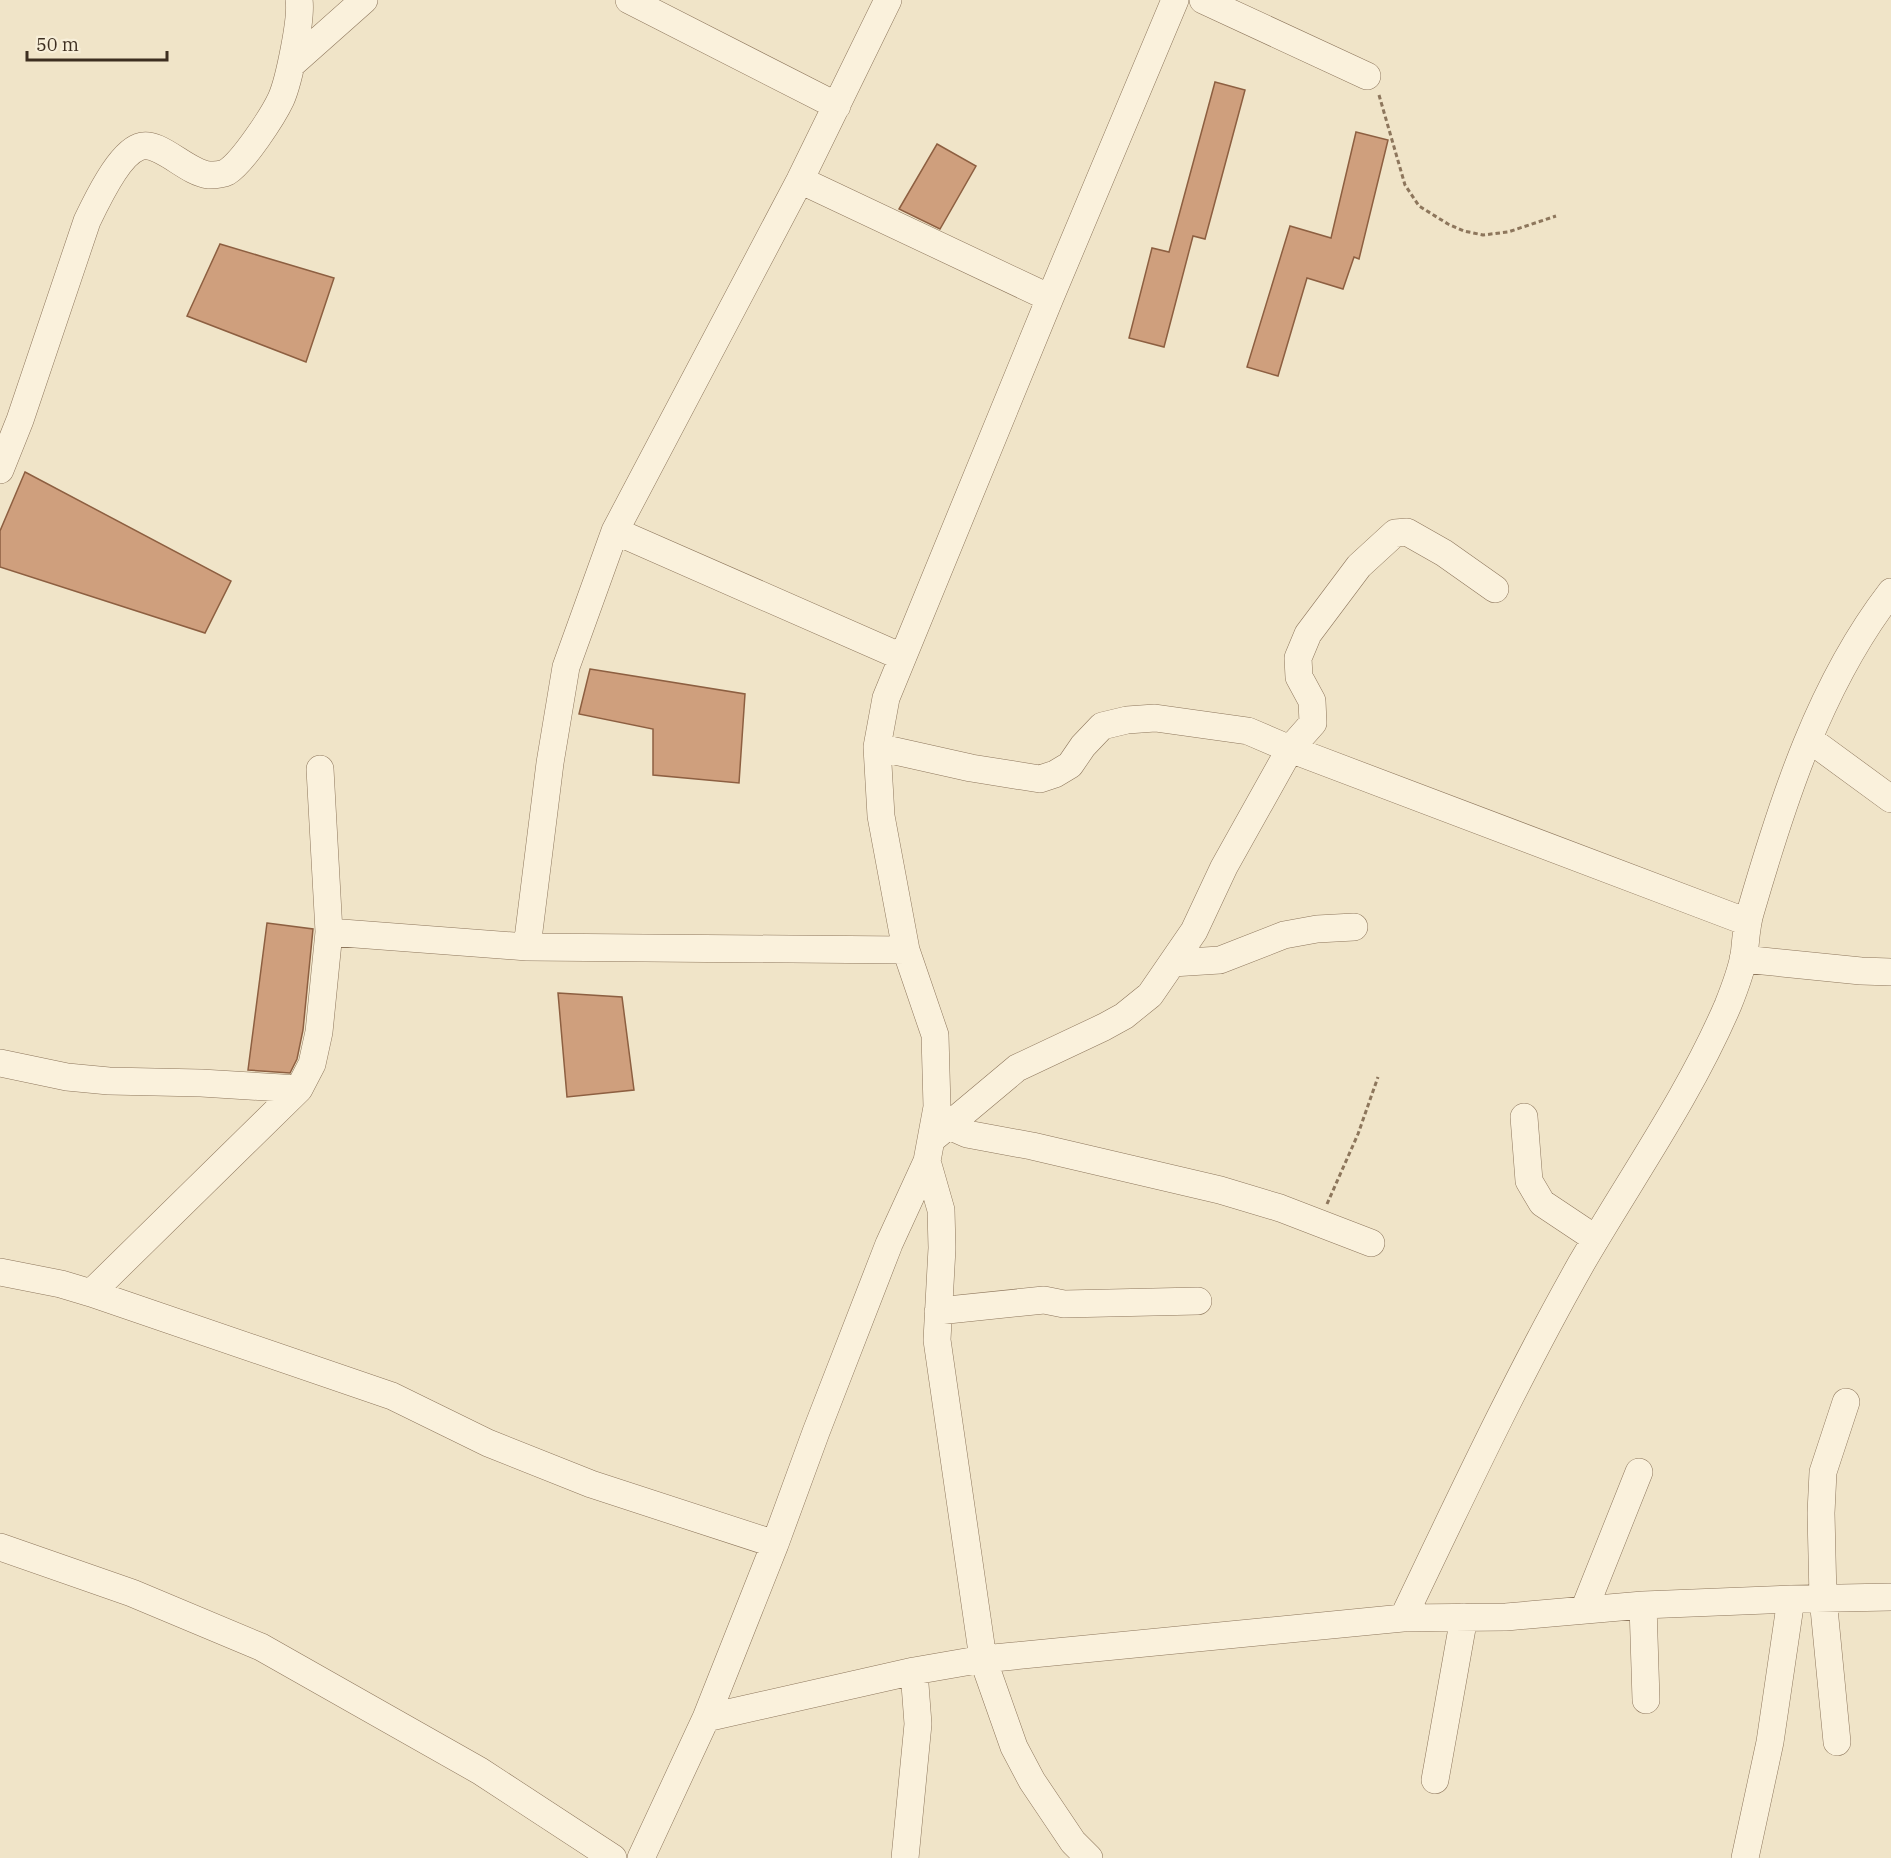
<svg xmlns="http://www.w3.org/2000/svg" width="1891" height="1858" viewBox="0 0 1891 1858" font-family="'IBM Plex Serif',serif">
  <rect width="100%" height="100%" fill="#f0e4c8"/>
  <path fill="#cf9f7d" stroke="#8d5f41" stroke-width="1.5" d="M1215 82 1245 90 1205 239 1193 236 1164 347 1129 338 1152 248 1169 252Z
    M1356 132 1388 140 1359 259 1354 257 1343 289 1307 278 1278 376 1247 367 1290 226 1331 238Z
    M937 144 976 166 940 229 899 209Z
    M220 244 334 278 306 362 187 316Z
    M25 472 231 581 205 633 0 567V531Z
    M590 669 745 694 739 783 653 775V729L579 714Z
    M267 923 313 929 303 1030 297 1059 290 1073 248 1070Z
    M558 993 622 997 634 1090 567 1097Z"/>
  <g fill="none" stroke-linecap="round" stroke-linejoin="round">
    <defs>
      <path id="minor" d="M629 0 837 106
        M1203 0 1367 76
        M292 64 364 0
        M800 180 1050 298
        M0 470 20 420 87 221C96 202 119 154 139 147 159 139 186 173 209 175 214 175 223 174 227 172 243 162 273 116 281 99 289 81 302 18 299 0
        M615 531 902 657
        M1809 739 1891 799
        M877 747 971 768 1040 779 1055 774 1070 765 1083 746 1102 726 1127 720 1155 718 1248 731 1290 749 1747 922
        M329 932 527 947 906 950
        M527 947 550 763 566 667 615 531 800 180 888 0
        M1743 959 1861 971 1891 972
        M1172 963 1220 960 1284 935 1317 929 1354 927
        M0 1063 67 1077 109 1081 201 1083 299 1089
        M1524 1117 1529 1181 1542 1203 1596 1239
        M949 1126 967 1134 1032 1146 1220 1190 1280 1208 1371 1243
        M931 1140 1017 1068 1104 1027 1124 1016 1150 995 1194 931 1224 867 1290 749 1313 723 1312 701 1299 677 1298 658 1308 634 1359 566 1395 533 1407 532 1444 553 1495 589
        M927 1161 941 1210 942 1248 937 1340 983 1659 1014 1747 1032 1781 1073 1842 1089 1858
        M0 1272 61 1284 91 1293 392 1396 488 1443 591 1484 775 1544
        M91 1293 299 1089 312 1064 319 1032 329 932 320 769
        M938 1311 1044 1300 1064 1304 1198 1301
        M0 1547 132 1593 261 1647 480 1771 613 1858
        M1643 1605 1646 1700
        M1584 1610 1639 1472
        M1403 1618C1460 1499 1516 1379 1581 1264 1631 1178 1689 1096 1728 1005 1734 990 1741 971 1744 956 1746 940 1746 925 1751 910 1783 800 1820 684 1891 592
        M706 1718 914 1671 983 1659 1403 1618 1506 1617 1643 1605 1791 1599 1891 1597
        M1837 1742 1823 1598 1821 1513 1823 1472 1846 1402
        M1435 1780 1464 1617
        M641 1858 706 1718 775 1544 816 1432 889 1244 927 1161 937 1107 935 1035 906 950 881 816 877 747 886 698 1050 298 1175 0
        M905 1858 918 1724 914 1671
        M1745 1858 1770 1742 1791 1599"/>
    </defs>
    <use href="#minor" stroke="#8d765c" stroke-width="28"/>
    <path stroke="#8d765c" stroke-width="3" stroke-dasharray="4.5 3" stroke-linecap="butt" d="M1379 95 1405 185 1419 206 1448 224 1464 231 1483 235 1508 232 1556 216
      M1327 1204 1358 1134 1378 1077"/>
    <use href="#minor" stroke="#faf1dc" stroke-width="27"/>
  </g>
  <path d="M27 51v9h140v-9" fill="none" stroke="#3d2e20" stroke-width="3"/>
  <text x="36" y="51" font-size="18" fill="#3d2e20" stroke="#f7eed8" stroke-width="4.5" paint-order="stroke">50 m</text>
</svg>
